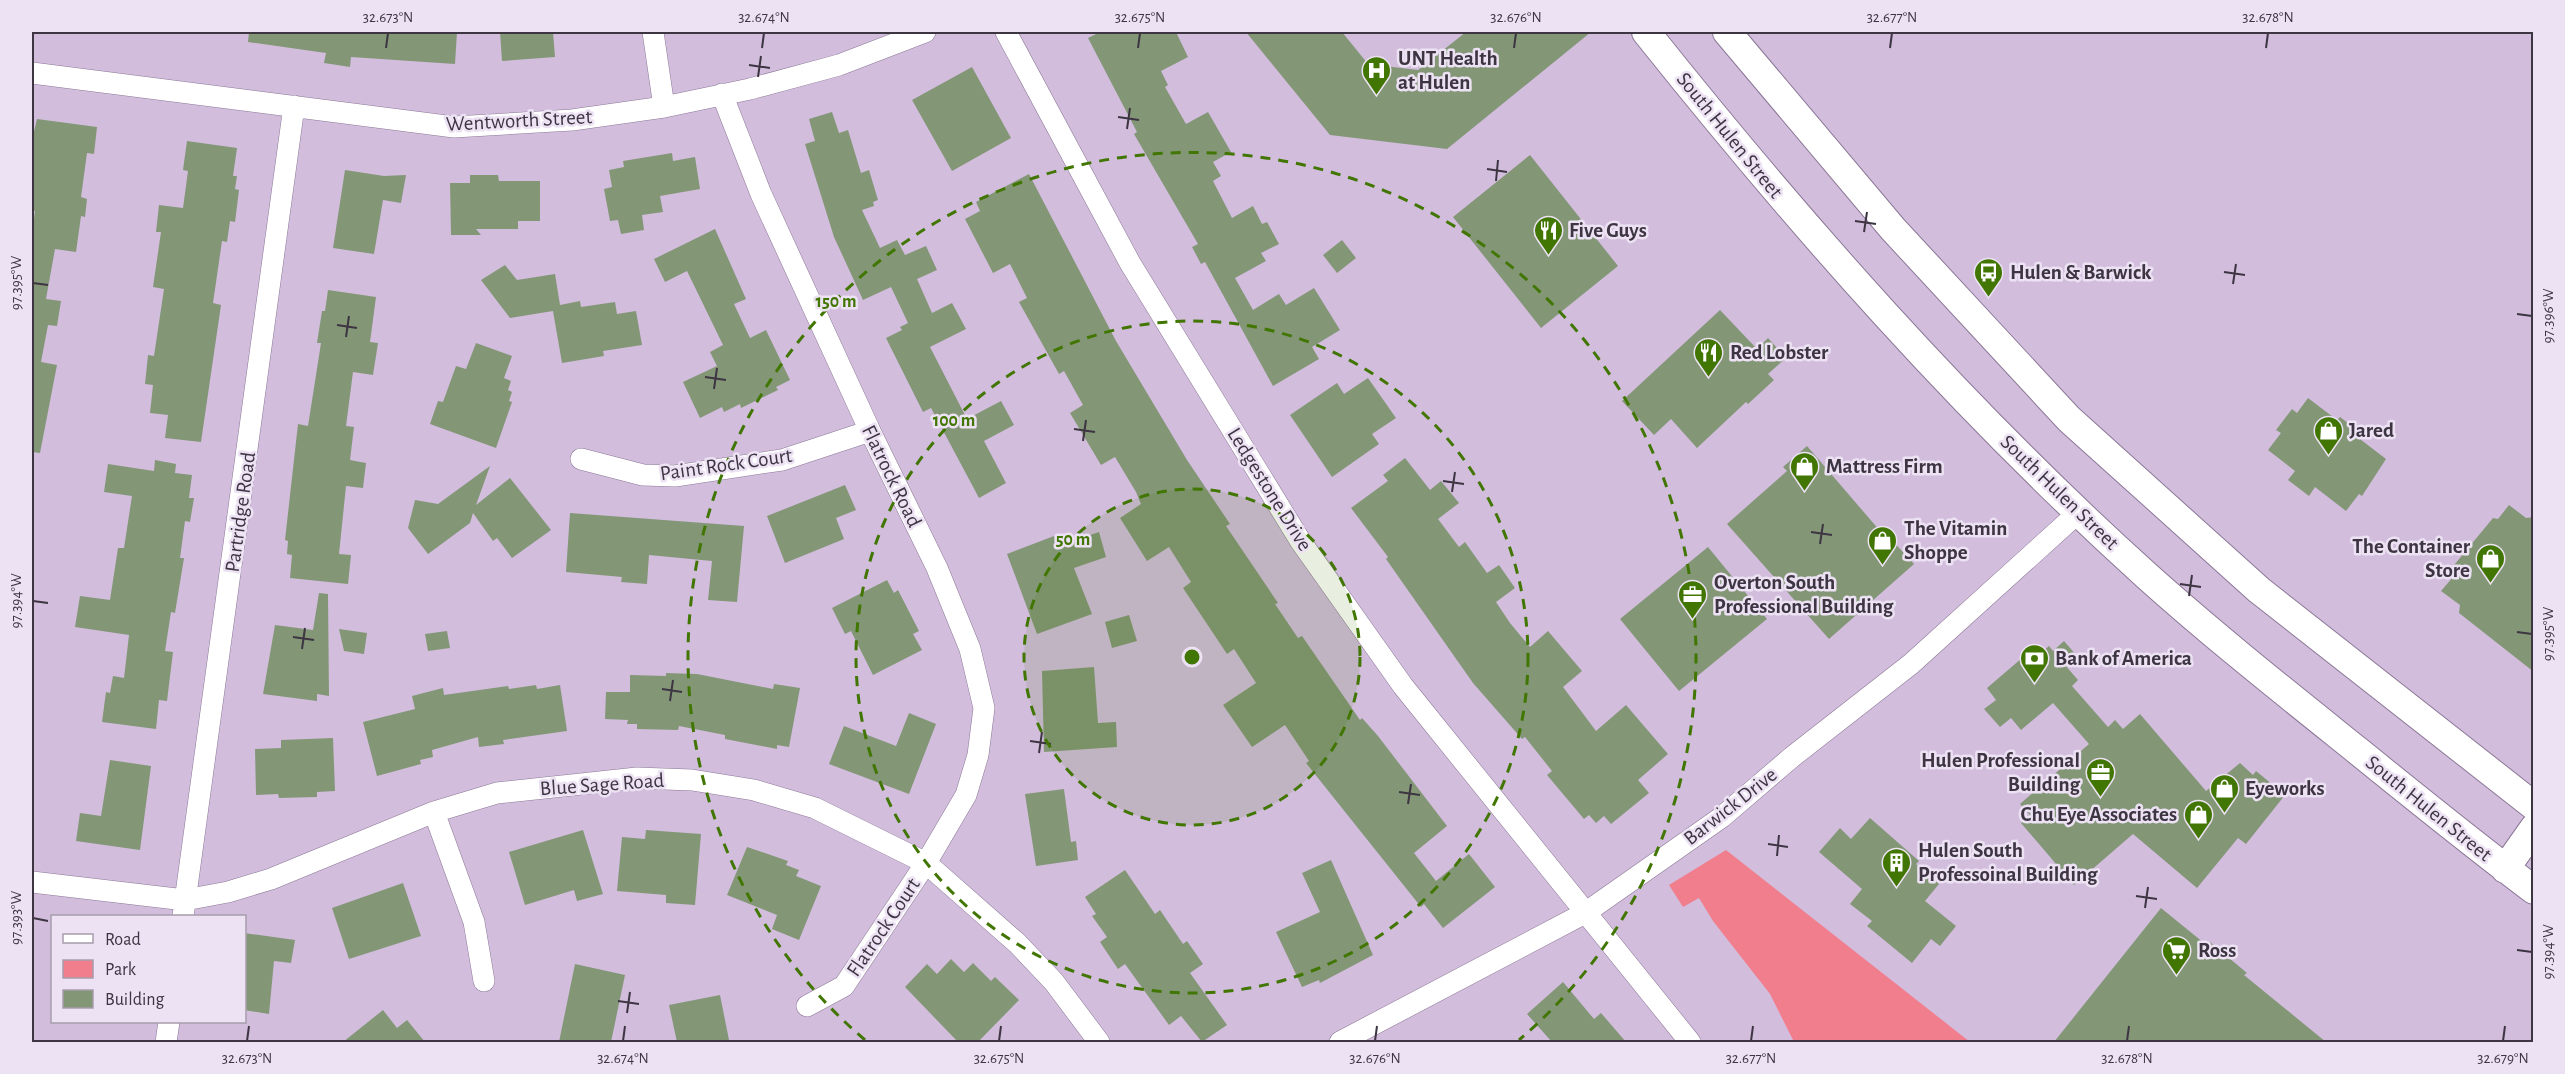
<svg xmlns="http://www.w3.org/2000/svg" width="2565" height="1074" viewBox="0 0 2565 1074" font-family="'Alegreya Sans',sans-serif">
  <rect width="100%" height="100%" fill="#d2bddd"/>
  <path fill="#f17e8c" d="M1726 850 1970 1042H1794L1770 994 1713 921 1699 898 1683 907 1669 885Z"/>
  <path fill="#839777" d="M249 32H457L455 64 351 57 350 67 324 63 326 53 248 42Z
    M500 32H553L555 57 502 61Z
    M1100 32H1176L1188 57 1161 71 1168 85 1165 87 1186 124 1208 112 1231 152 1213 162 1221 176 1213 181 1232 218 1253 206 1262 224 1267 222 1279 244 1261 253 1266 261 1235 278 1253 310 1279 294 1286 305 1314 288 1340 330 1312 347 1319 359 1273 386 1205 262 1201 264 1192 247 1198 244 1134 134 1137 132 1088 38Z
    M1246 32H1342L1368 64 1418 70 1466 32H1591L1447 149 1330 135Z
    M972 67 1011 138 952 171 912 100Z
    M832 112 839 133 848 130 861 173 869 170 878 200 873 202 874 206 862 210 880 248 897 240 905 255 926 246 937 270 917 279 932 313 952 303 966 329 930 347 967 419 1001 401 1014 425 984 441 1006 483 979 498 931 408 923 412 886 338 902 330 900 327 908 323 891 287 863 300 834 237 805 144 815 141 809 119Z
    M37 119 97 127 94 154 87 153 81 197 87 199 85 217 81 216 76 252 55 249 46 299 61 301 57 326 48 325 41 362 57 365 40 453 32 452V234L35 211H32V140Z
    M187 141 237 148 233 176H237L235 189 239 190 235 222 230 221 227 242 222 241 213 303 221 305 201 442 165 438 168 415 150 413 153 385 145 384 148 355 154 356 164 289 153 287 161 232H156L159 205 183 208 188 171 183 170Z
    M672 153 673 161 695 157 700 189 660 196 663 212 642 215 644 230 621 234 618 220 610 221 604 189 612 187 609 170 624 167 623 161Z
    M1530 155 1618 266 1541 328 1453 217Z
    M345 170 384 176 406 175 401 203 383 200 374 254 333 248Z
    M1029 174 1116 341 1187 460 1230 524 1226 526 1278 603 1275 604 1298 638 1302 636 1360 720 1362 718 1378 736 1447 826 1414 853 1436 881 1469 854 1495 887 1443 928 1424 904 1421 907 1306 763 1309 761 1285 725 1252 747 1223 705 1256 683 1234 649 1227 654 1183 588 1191 582 1169 547 1147 561 1120 518 1141 504 1136 492 1115 457 1101 465 1070 413 1083 405 1064 371 1059 374 1019 302 1027 298 1010 264 993 273 965 219 980 211 976 202Z
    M470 175H498L499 181H540V221H518V229H476L481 235H451L450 183H470Z
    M715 229 746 299 734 304 750 338 766 330 790 380 776 387 778 390 741 408 740 404 724 412 722 407 700 418 683 382 717 366 710 352 723 345 687 271 665 282 654 259Z
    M1342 240 1356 258 1337 273 1323 255Z
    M505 265 517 280 555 274 560 305 580 301 581 307 615 302 617 314 636 311 642 345 603 351 604 356 562 363 553 311 510 318 481 280Z
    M328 290 376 297 370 342 378 343 373 375 353 372 346 426 354 427 350 460 366 463 363 488 346 486 339 554 351 555 348 584 290 578 292 555 287 554 288 541 285 540 298 424 308 426 321 343H317L322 311H325Z
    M1720 310 1757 349 1768 338 1786 358 1768 374 1774 380 1748 404 1746 402 1697 448 1671 419 1654 435 1622 401Z
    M476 343 512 356 504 378 511 381 508 390 512 392 509 401 512 402 496 448 430 424 438 401 443 402 456 366 466 369Z
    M1368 378 1396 418 1372 434 1379 444 1332 477 1290 415 1337 383 1344 394Z
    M2308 398 2337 420 2340 417 2360 432 2356 436 2386 459 2362 496 2359 494 2346 511 2315 487 2309 496 2288 480 2295 471 2268 450 2281 433 2276 430 2292 409 2297 413Z
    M1807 446 1887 539 1889 537 1914 564 1829 639 1727 524 1787 471 1783 467Z
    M1405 458 1430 490 1441 481 1459 503 1438 519 1459 547 1465 542 1487 573 1499 565 1515 588 1496 602 1510 623 1530 647 1548 631 1582 671 1563 687 1596 731 1626 705 1668 754 1638 780 1649 793 1611 824 1604 816 1596 823 1589 815 1584 819 1547 775 1552 771 1525 737 1522 739 1473 683 1386 559 1388 557 1351 508 1388 481 1383 475Z
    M155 460 176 464 175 473 192 475 189 498H194L190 522 185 521 180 558H184L175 613 171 612 165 651 173 652 167 701 159 700 156 729 102 722 106 692 110 693 113 676 124 678 129 635 75 627 80 596 110 600 118 548H124L132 496 104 492 108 464 154 471Z
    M490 466 476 505 510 478 551 530 512 558 497 538 493 541 473 513 470 523 428 554 408 528 415 500 438 504Z
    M845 485 856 510 836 518 844 539 785 563 767 516Z
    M2509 505 2526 518 2534 517V672L2459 613 2460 605 2441 591 2453 577 2450 570 2493 518 2498 519Z
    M570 513 744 526 737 602 708 600 712 561 649 555 647 584 621 582 622 577 566 572Z
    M1099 532 1106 557 1074 568 1092 614 1037 634 1007 554 1054 536 1058 546Z
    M1708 547 1767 619 1679 691 1620 619Z
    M887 580 894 593 898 590 919 631 913 634 922 650 873 675 851 631 845 634 832 608Z
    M319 593 328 594 329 696 317 694V701L263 694 275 625 313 630Z
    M1129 615 1137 641 1112 648 1105 622Z
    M339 629 367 633 364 654 344 651Z
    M447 631 450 648 428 651 425 634Z
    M2064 641 2077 656 2065 665 2078 680 2072 686 2108 727 2115 720 2123 729 2140 714 2206 791 2240 763 2253 775 2256 771 2285 795 2246 844 2238 838 2197 888 2133 834 2074 885 2021 823 2030 815 2020 804 2089 744 2053 703 2021 730 2011 718 2000 727 1984 709 1996 700 1987 688 2036 646 2041 653 2049 646 2053 651Z
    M1094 667 1098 723 1116 722 1117 747 1044 752 1042 671Z
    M666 673 697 674 773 689 774 684 800 688 789 747 777 745V749L725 739V735L679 726 678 730 637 729V724H627L628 720 605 719 606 692H630V675L666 676Z
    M536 685 537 689 560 685 567 731 503 740 504 744 479 747 478 737 432 750 433 757 420 760 421 764 377 776 363 722 415 709 412 696 443 688 444 695 508 686 509 689Z
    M909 713 936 724 909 794 829 764 844 726 896 746Z
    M333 738 335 791 317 792V797L279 798 278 794 256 795 255 749 281 748V740Z
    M110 760 151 766 140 850 76 841 80 813 101 816Z
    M1064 789 1071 842 1076 841 1078 860 1036 866 1025 794Z
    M1870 818 1919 861 1916 864 1939 884 1925 901 1956 926 1940 946 1931 939 1912 963 1867 926 1872 921 1850 904 1862 889 1819 852 1840 828 1851 839Z
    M583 830 603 894 577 901 574 890 525 905 509 852Z
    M646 830 701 834 695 905 666 903V895L617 891 622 837 645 839Z
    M747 847 788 861 786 865 799 870 796 876 821 886 799 940 772 929 777 915 727 895Z
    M1331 860 1373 955 1320 983 1319 980 1302 987 1276 932 1320 912 1302 873Z
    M1125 870 1155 914 1160 910 1183 944 1187 941 1203 964 1190 973 1227 1025 1202 1042 1181 1016 1169 1025 1125 964 1118 969 1100 942 1107 937 1092 916 1096 914 1085 897Z
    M403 883 421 936 349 959 332 908Z
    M2161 908 2204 943 2210 942 2247 973 2244 975 2326 1042H2054Z
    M244 933 295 940 291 963 274 961 269 1014 244 1010Z
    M951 959 964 972 973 963 991 981 995 977 1019 1000 978 1042H958L905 987 927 964 937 974Z
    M575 964 625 975 611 1042H559Z
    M1563 982 1594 1019 1601 1013 1626 1042H1552L1527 1014Z
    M720 995 729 1040 677 1042 669 1005Z
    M383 1010 397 1028 407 1020 425 1042H343Z"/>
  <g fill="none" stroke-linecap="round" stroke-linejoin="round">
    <defs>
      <path id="minor" d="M653 32 664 107
        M1006 32 1130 263 1301 542 1403 686 1690 1042
        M32 73 454 127 572 120 664 107 750 89 839 65 925 32
        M722 94 761 194 870 431 937 568 970 649 984 708 978 755 966 795 926 863 844 986 807 1006
        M581 459 643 475 675 476 782 460 870 431
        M434 812 474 922 484 981
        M32 882 185 900 228 892 271 879 434 812 497 793 637 778 692 780 754 790 815 808 926 863 1017 943 1054 982 1099 1042
        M183 916 294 106
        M166 1042 169 1022
        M1340 1042 1585 913 1722 817 1792 757 1911 664 2079 512"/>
      <path id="secondary" d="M1646 32C1800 225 1963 410 2147 576 2215 637 2287 694 2358 751 2416 798 2474 845 2534 890
        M1727 32 1893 229 2069 419 2259 590 2534 806
        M2505 869 2534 828"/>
    </defs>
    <use href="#minor" stroke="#8c7896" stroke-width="22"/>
    <use href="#secondary" stroke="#8c7896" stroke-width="30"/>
    <use href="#minor" stroke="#fff" stroke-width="21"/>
    <use href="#secondary" stroke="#fff" stroke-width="28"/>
  </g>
  <path fill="none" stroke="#3d3542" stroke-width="2" d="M386 48 388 33M762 48 764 33M1138 48 1140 33M1514 48 1516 33M1890 48 1892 33M2266 48 2268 33M749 65 770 68M758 77 761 56M1118 117 1139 120M1127 129 1130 108M1487 169 1507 172M1496 181 1498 160M1855 221 1876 224M1864 232 1867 212M2224 272 2245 275M33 283 48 285M2233 284 2236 264M2517 314 2532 316M337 325 357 328M346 337 349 316M705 377 726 380M714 389 717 368M1074 429 1095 432M1083 441 1086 420M1443 481 1464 484M1452 492 1455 472M1811 532 1832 535M1820 544 1823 524M2180 584 2201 587M2189 596 2192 575M33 601 48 603M2517 632 2532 634M293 637 314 640M302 649 305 628M662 689 682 692M670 701 673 680M1030 741 1051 744M1039 753 1042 732M1399 792 1420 795M1408 804 1411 784M1768 844 1788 847M1777 856 1779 835M2136 896 2157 899M2145 908 2148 887M33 918 48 921M2517 950 2532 952M618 1001 639 1004M627 1013 630 992M247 1041 249 1026M623 1041 625 1026M999 1041 1001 1026M1375 1041 1377 1026M1751 1041 1753 1026M2127 1041 2129 1026M2503 1041 2505 1026"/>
  <circle cx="1192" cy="657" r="168" fill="#417602" fill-opacity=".12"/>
  <g fill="none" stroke="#417602" stroke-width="3" stroke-dasharray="10 8">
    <circle cx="1192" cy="657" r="168"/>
    <circle cx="1192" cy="657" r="336"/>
    <path d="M865 1040A504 504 0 1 1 1519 1040"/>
  </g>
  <defs>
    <symbol id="hospital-pin" viewBox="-11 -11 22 30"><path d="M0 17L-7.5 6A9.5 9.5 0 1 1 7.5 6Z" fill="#417602" stroke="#ece2f3"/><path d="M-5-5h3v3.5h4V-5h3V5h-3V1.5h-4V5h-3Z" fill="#fff"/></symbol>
    <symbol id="restaurant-pin" viewBox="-11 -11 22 30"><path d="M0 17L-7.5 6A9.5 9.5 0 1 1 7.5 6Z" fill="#417602" stroke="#ece2f3"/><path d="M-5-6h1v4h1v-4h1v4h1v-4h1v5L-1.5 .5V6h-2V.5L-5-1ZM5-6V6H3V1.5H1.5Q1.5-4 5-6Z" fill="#fff"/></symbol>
    <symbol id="bus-pin" viewBox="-11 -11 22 30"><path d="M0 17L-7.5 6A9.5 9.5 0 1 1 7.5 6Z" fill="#417602" stroke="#ece2f3"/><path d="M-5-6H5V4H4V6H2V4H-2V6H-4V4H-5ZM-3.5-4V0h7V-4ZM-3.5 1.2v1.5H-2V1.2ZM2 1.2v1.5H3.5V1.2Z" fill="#fff"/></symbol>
    <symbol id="shop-pin" viewBox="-11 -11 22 30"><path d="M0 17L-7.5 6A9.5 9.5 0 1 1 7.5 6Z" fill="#417602" stroke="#ece2f3"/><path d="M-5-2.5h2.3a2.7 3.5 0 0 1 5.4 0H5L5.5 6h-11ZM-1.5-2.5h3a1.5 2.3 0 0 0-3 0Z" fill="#fff"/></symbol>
    <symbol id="office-pin" viewBox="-11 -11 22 30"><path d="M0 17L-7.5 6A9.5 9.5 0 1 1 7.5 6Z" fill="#417602" stroke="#ece2f3"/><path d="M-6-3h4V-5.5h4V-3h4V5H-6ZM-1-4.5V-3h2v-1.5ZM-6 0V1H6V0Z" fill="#fff"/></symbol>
    <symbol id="bank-pin" viewBox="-11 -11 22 30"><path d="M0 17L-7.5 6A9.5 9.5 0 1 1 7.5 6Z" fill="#417602" stroke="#ece2f3"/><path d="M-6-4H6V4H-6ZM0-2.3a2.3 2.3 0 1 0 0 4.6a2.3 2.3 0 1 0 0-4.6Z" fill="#fff"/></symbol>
    <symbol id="building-pin" viewBox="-11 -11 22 30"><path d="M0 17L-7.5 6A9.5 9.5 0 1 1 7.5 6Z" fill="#417602" stroke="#ece2f3"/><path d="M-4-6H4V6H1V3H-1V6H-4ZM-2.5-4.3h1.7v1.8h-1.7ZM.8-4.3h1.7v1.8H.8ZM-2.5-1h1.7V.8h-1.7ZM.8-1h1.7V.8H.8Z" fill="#fff"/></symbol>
    <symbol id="supermarket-pin" viewBox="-11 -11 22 30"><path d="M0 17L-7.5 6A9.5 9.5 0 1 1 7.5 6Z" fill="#417602" stroke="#ece2f3"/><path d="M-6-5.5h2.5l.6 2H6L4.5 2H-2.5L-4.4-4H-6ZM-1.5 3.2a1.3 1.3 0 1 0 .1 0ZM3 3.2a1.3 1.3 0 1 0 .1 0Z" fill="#fff"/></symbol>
  </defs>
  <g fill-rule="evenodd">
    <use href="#hospital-pin" x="1360" y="54" width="33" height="45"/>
    <use href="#restaurant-pin" x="1532" y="214" width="33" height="45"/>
    <use href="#bus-pin" x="1972" y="256" width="33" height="45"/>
    <use href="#restaurant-pin" x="1692" y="336" width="33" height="45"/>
    <use href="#shop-pin" x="2312" y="414" width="33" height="45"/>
    <use href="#shop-pin" x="1788" y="450" width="33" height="45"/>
    <use href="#shop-pin" x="1866" y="524" width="33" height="45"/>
    <use href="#shop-pin" x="2474" y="542" width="33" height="45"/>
    <use href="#office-pin" x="1676" y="578" width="33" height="45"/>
    <use href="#bank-pin" x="2018" y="642" width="33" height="45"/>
    <use href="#office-pin" x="2084" y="756" width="33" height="45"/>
    <use href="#shop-pin" x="2208" y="772" width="33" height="45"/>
    <use href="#shop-pin" x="2182" y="798" width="33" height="45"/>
    <use href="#building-pin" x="1880" y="846" width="33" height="45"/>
    <use href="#supermarket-pin" x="2160" y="934" width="33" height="45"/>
  </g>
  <g text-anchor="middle" stroke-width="5" stroke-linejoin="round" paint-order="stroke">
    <g font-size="21" font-weight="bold" fill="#3d3542" stroke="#ece2f3" text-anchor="start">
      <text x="1398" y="65">UNT Health<tspan x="1398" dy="24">at Hulen</tspan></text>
      <text x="1569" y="237">Five Guys</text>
      <text x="2010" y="279">Hulen &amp; Barwick</text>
      <text x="1730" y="359">Red Lobster</text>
      <text x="2349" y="437">Jared</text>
      <text x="1826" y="473">Mattress Firm</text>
      <text x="1904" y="535">The Vitamin<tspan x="1904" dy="24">Shoppe</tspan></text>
      <text x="2470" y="553" text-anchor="end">The Container<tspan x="2470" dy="24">Store</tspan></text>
      <text x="1714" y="589">Overton South<tspan x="1714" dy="24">Professional Building</tspan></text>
      <text x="2055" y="665">Bank of America</text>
      <text x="2080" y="767" text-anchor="end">Hulen Professional<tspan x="2080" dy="24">Building</tspan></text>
      <text x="2245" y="795">Eyeworks</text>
      <text x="2177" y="821" text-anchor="end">Chu Eye Associates</text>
      <text x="1918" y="857">Hulen South<tspan x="1918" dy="24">Professoinal Building</tspan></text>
      <text x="2198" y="957">Ross</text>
    </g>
    <g font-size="21" fill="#3d3542" stroke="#ece2f3">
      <text transform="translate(519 120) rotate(-3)" y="7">Wentworth Street</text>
      <text transform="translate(1730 135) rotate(51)" y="7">South Hulen Street</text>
      <text transform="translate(726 464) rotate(-8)" y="7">Paint Rock Court</text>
      <text transform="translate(892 476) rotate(64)" y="7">Flatrock Road</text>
      <text transform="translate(1270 489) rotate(58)" y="7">Ledgestone Drive</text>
      <text transform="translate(2060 492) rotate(44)" y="7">South Hulen Street</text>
      <text transform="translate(240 512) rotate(-82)" y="7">Partridge Road</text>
      <text transform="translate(602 784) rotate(-4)" y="7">Blue Sage Road</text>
      <text transform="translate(1730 806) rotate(-38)" y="7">Barwick Drive</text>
      <text transform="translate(2429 808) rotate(39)" y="7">South Hulen Street</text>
      <text transform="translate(883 927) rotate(-56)" y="7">Flatrock Court</text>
    </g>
  </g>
  <circle cx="1192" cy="657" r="9" fill="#417602" stroke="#ece2f3" stroke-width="3"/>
  <g font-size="18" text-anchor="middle" font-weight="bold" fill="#417602" stroke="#ece2f3" stroke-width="5" stroke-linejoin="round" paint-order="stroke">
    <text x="836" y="307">150 m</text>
    <text x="954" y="426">100 m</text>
    <text x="1073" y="545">50 m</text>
  </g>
  <rect width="2565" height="1074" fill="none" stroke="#ece2f3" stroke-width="66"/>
  <rect x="51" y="915" width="195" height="108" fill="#ece2f3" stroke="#a69dac" stroke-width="1.5"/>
  <rect x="63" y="934" width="30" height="9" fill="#ffffff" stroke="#a69dac" stroke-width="1.5"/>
  <text x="105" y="945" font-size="18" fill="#3d3542">Road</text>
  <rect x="63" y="960" width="30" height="18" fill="#f17e8c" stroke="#a69dac" stroke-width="1.5"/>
  <text x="105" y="975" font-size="18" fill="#3d3542">Park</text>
  <rect x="63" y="990" width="30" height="18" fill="#839777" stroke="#a69dac" stroke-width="1.5"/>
  <text x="105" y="1005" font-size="18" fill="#3d3542">Building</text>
  <rect x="33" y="33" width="2499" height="1008" fill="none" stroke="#3d3542" stroke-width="2"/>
  <g font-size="15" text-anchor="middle" fill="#3d3542">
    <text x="388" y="22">32.673°N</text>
    <text x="764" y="22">32.674°N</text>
    <text x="1140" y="22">32.675°N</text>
    <text x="1516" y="22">32.676°N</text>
    <text x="1892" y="22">32.677°N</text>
    <text x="2268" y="22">32.678°N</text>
    <text transform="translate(16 283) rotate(-90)" y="5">97.395°W</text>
    <text transform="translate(2548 316) rotate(-90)" y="5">97.396°W</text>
    <text transform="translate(16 601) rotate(-90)" y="5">97.394°W</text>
    <text transform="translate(2548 634) rotate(-90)" y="5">97.395°W</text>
    <text transform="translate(16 918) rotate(-90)" y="5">97.393°W</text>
    <text transform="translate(2548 952) rotate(-90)" y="5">97.394°W</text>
    <text x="247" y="1063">32.673°N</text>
    <text x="623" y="1063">32.674°N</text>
    <text x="999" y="1063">32.675°N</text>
    <text x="1375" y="1063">32.676°N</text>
    <text x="1751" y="1063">32.677°N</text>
    <text x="2127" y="1063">32.678°N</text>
    <text x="2503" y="1063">32.679°N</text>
  </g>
</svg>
